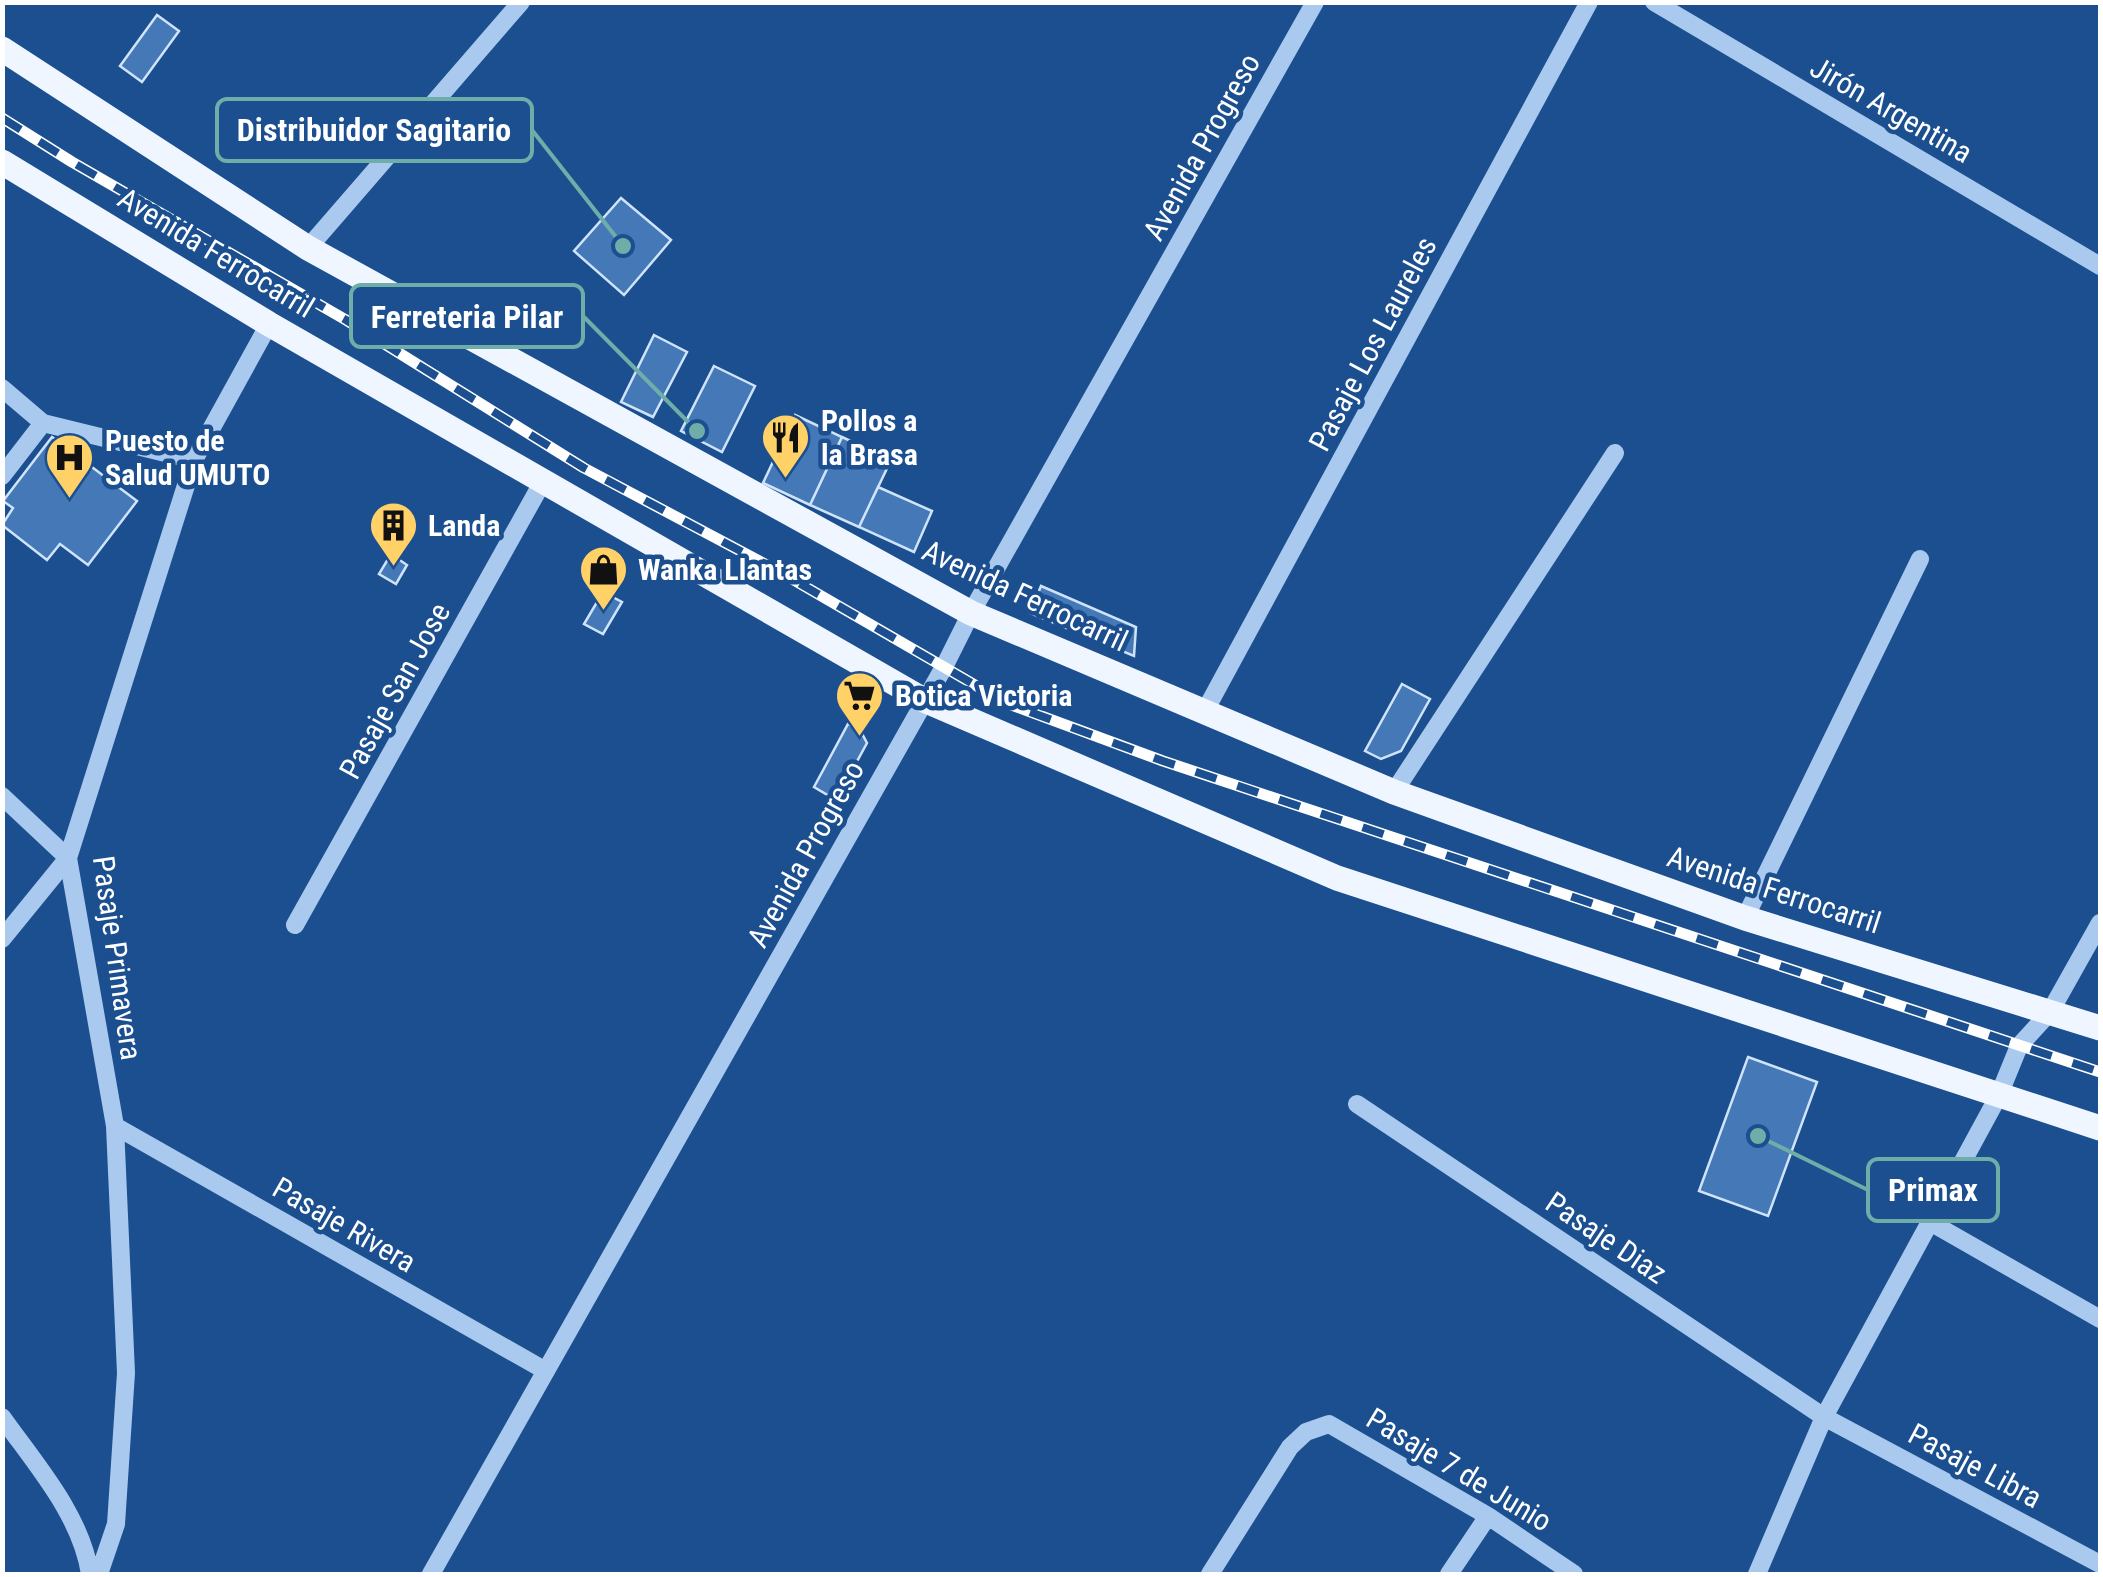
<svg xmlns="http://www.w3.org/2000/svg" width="2103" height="1577" viewBox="0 0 2103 1577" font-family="'Roboto Condensed',sans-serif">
  <rect width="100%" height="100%" fill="#1b4f8f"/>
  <path fill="#4478b7" stroke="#cfe3fa" stroke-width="2.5" d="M157 15 179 31 142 82 120 66Z
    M621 198 671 240 624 295 574 251Z
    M654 335 687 352 653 417 621 402Z
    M714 366 755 386 722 452 681 431Z
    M795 415 842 437 810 505 763 483Z
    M52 437 137 501 88 565 60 544 47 560 2 525 13 508 3 501Z
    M842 437 891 460 859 527 810 505Z
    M878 487 932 511 914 552 859 527Z
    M391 554 407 565 396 584 379 574Z
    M1041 586 1136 627 1134 656 1030 613Z
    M603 592 622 602 603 634 584 624Z
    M1402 684 1430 699 1401 751 1381 759 1365 751Z
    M848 724 860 730 867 743 836 800 814 787Z
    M1748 1057 1817 1082 1768 1216 1699 1191Z"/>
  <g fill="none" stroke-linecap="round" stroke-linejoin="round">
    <path stroke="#a9c9ee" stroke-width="18" d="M1654 2 2100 266
      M308 248 521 2
      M2 388 43 423 194 460
      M2 476 43 423
      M1205 711 1589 2
      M1394 792 1615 453
      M2 796 68 858 2 939
      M1745 918 1920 559
      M295 925 542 483
      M1357 1104 1824 1417 2100 1564
      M115 1126 546 1371
      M1930 1222 2100 1319
      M2 1417C36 1465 81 1515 90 1574
      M99 1574 116 1524 126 1373 115 1126 68 858 194 460 269 324
      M431 1574 944 667 971 613 1315 2
      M1210 1574 1290 1447 1306 1432 1329 1424 1488 1516 1574 1574
      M1449 1574 1488 1516
      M1757 1574 1824 1417 1999 1095 2019 1046 2050 1012 2100 923"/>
    <path stroke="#f0f6ff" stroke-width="25" d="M2 49 308 248 971 613 1394 792 1745 918 2100 1028
      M2 162 269 324 924 700 1337 878 2100 1128"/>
    <defs>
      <path id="rail" d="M2 118 72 162 346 320 584 468 780 572 1006 703 1163 761 2100 1072"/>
    </defs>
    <use href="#rail" stroke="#fff" stroke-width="11"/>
    <use href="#rail" stroke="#1b4f8f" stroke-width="8" stroke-dasharray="22" stroke-linecap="butt"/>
  </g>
  <defs>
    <symbol id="restaurant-pin" viewBox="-11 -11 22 30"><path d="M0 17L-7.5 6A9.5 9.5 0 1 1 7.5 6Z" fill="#ffd166" stroke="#1b4f8f"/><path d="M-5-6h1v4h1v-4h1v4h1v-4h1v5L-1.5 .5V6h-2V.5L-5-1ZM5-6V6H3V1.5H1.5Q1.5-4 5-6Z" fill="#111"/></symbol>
    <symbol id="hospital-pin" viewBox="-11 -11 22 30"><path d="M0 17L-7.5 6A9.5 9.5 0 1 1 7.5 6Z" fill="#ffd166" stroke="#1b4f8f"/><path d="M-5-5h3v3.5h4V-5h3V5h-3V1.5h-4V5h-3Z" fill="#111"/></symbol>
    <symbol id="building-pin" viewBox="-11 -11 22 30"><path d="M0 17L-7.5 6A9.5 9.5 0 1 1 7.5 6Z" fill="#ffd166" stroke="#1b4f8f"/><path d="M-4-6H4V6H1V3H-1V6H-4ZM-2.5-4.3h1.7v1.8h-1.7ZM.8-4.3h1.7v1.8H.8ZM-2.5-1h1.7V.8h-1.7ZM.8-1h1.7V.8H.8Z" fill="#111"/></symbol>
    <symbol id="shop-pin" viewBox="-11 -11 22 30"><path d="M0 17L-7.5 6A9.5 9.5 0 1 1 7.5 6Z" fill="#ffd166" stroke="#1b4f8f"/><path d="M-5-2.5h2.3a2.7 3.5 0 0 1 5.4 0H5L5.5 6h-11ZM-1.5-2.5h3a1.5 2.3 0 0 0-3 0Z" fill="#111"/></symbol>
    <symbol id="supermarket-pin" viewBox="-11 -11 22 30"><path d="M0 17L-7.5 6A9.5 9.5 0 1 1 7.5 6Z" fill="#ffd166" stroke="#1b4f8f"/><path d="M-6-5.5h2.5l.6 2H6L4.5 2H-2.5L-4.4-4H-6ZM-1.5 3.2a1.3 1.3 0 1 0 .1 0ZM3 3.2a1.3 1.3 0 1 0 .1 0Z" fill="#111"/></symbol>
  </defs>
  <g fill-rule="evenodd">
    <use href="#restaurant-pin" x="758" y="410" width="55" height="75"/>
    <use href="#hospital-pin" x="42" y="430" width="55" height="75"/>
    <use href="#building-pin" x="366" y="498" width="55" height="75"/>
    <use href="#shop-pin" x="576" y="542" width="55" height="75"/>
    <use href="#supermarket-pin" x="832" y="668" width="55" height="75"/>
  </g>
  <g text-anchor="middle" stroke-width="9" stroke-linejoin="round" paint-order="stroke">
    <g font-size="30" fill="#fff" stroke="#1b4f8f">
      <text transform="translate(1891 110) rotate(30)" y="10">Jirón Argentina</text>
      <text transform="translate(1202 147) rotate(-61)" y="10">Avenida Progreso</text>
      <text transform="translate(216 253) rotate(31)" y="10">Avenida Ferrocarril</text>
      <text transform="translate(1373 344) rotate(-62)" y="10">Pasaje Los Laureles</text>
      <text transform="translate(1025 596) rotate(25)" y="10">Avenida Ferrocarril</text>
      <text transform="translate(395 691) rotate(-61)" y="10">Pasaje San Jose</text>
      <text transform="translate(806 854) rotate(-61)" y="10">Avenida Progreso</text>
      <text transform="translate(1774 890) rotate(18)" y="10">Avenida Ferrocarril</text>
      <text transform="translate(117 958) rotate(82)" y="10">Pasaje Primavera</text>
      <text transform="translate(344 1225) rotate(30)" y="10">Pasaje Rivera</text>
      <text transform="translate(1606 1238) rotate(34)" y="10">Pasaje Diaz</text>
      <text transform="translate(1975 1466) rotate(28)" y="10">Pasaje Libra</text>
      <text transform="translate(1459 1470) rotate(31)" y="10">Pasaje 7 de Junio</text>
    </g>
    <g font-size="30" font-weight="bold" fill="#fff" stroke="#1b4f8f" text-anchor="start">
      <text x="821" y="431">Pollos a<tspan x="821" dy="34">la Brasa</tspan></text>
      <text x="105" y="451">Puesto de<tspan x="105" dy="34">Salud UMUTO</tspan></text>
      <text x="428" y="536">Landa</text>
      <text x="638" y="580">Wanka Llantas</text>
      <text x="895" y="706">Botica Victoria</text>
    </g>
  </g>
  <path fill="none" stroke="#6fada8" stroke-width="4" d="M623 246L532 130M697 431L583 316M1758 1136L1868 1190"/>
  <g fill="#6fada8" stroke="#1b4f8f" stroke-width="4">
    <circle cx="623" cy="246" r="10"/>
    <circle cx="697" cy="431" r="10"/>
    <circle cx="1758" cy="1136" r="10"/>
  </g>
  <g fill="#1b4f8f" stroke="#6fada8" stroke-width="4">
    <rect x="217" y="99" width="315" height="62" rx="10"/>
    <rect x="351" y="285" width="232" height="62" rx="10"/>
    <rect x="1868" y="1159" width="130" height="62" rx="10"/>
  </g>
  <g font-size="32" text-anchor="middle" font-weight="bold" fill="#fff">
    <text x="374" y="141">Distribuidor Sagitario</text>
    <text x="467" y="328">Ferreteria Pilar</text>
    <text x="1933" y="1201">Primax</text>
  </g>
  <rect width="2103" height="1577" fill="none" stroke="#ffffff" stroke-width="10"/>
</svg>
